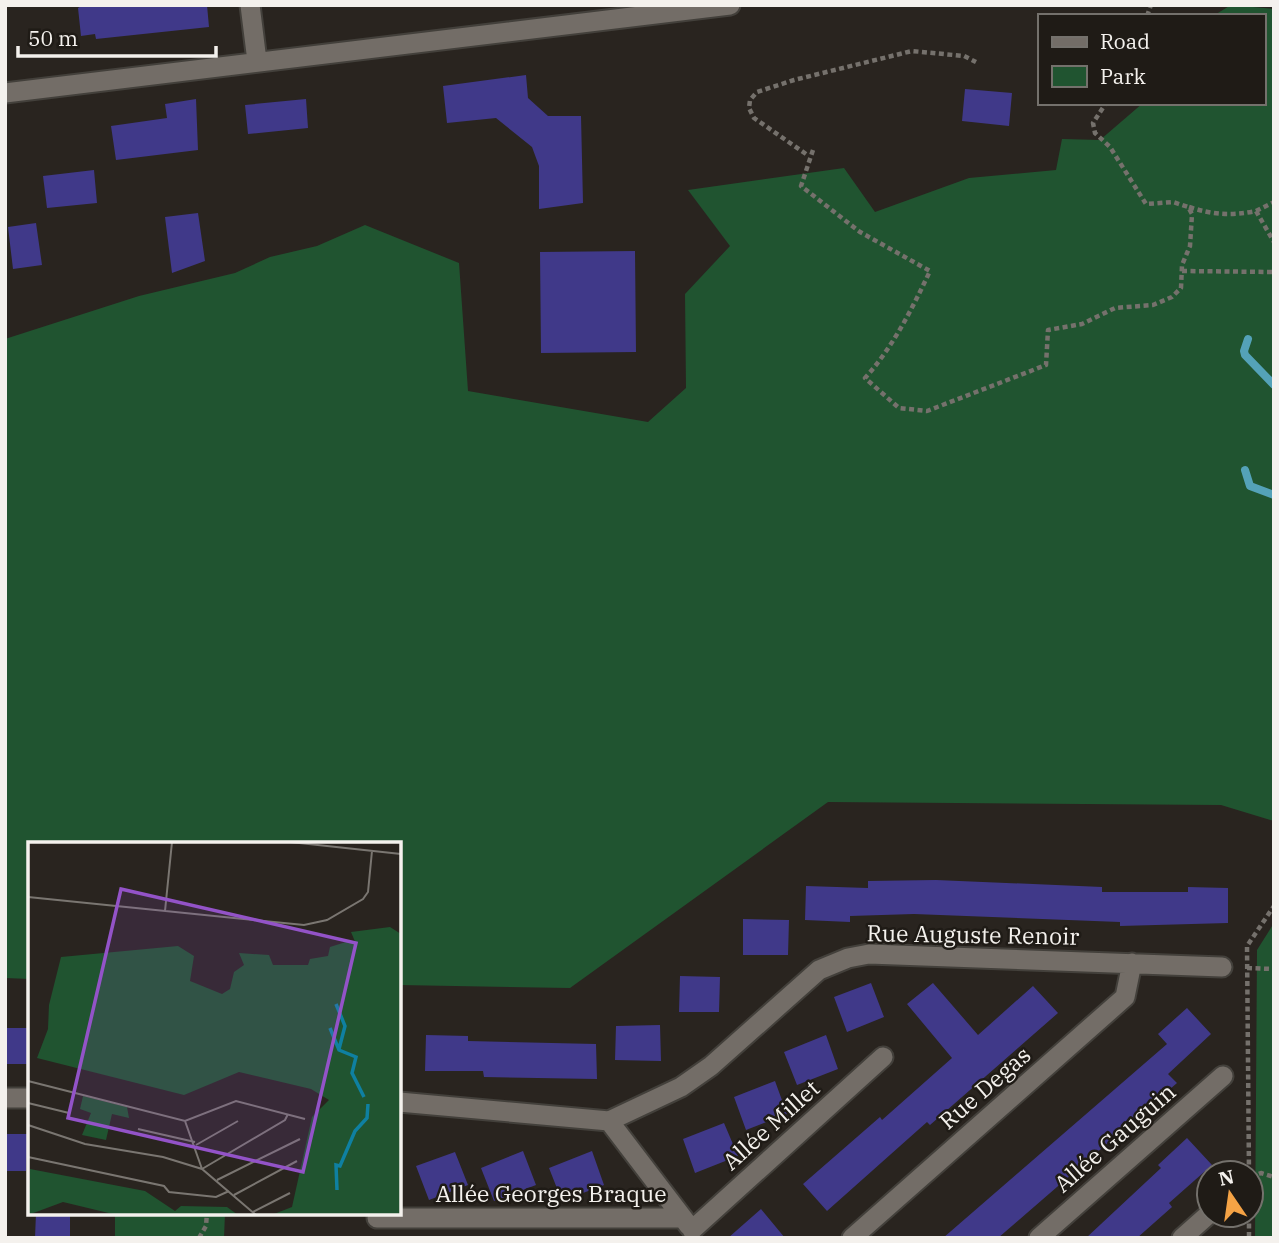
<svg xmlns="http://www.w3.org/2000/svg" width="1279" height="1243" viewBox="0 0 1279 1243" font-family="'IBM Plex Serif',serif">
  <rect width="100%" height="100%" fill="#29241f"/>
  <path fill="#205430" d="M1231 5 1274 9V821L1221 805 828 802 570 988 399 985V844H30V979L5 978V339L139 296 235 273 270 257 317 246 365 225 459 263 468 391 648 422 686 388 685 294 730 246 688 190 844 168 875 212 969 178 1056 170 1062 139 1100 140 1143 103H1263V16H1213Z
    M1274 923V1238H1255L1257 950Z
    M115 1213H225L224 1238H115Z"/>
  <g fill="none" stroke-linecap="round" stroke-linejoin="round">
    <path stroke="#54a2b8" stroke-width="8" d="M1248 339 1244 351 1245 355 1274 385
      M1245 470 1250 486 1274 495"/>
  </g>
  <path fill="#403989" d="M83 5H207L209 27 96 39 95 34 81 36 78 8Z
    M526 75 528 98 548 116H581L583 203 539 209V166L532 147 496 118 447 123 443 86Z
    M965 89 1012 93 1009 126 962 121Z
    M196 99 198 150 116 160 111 126 167 118 165 104Z
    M306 99 308 128 248 134 245 105Z
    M94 170 97 203 47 208 43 176Z
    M198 213 205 261 172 273 165 217Z
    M36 223 42 265 13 269 8 227Z
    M635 251 636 352 541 353 540 252Z
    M936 880 1102 887V892H1188V887L1228 888V923L1120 926V922L914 914 850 916V922L805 920 806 886 868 888V881Z
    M743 919 789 920 788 955H743Z
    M680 976 720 977 719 1012H679Z
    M871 983 884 1017 847 1032 834 997Z
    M933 983 978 1035 1033 986 1058 1013 930 1125 927 1122 827 1211 803 1184 880 1117 882 1120 952 1058 907 1004Z
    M1187 1008 1211 1034 1168 1074 1177 1083 998 1238H943L1167 1044 1158 1034Z
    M660 1025 661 1061 615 1060 616 1026Z
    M5 1028H30V1064H5Z
    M426 1035 468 1036V1041L596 1044 597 1079 484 1077 483 1071H425Z
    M826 1035 838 1069 797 1085 784 1052Z
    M775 1081 787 1114 746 1130 734 1097Z
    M724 1123 738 1156 695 1173 683 1139Z
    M5 1134H28L26 1171H5Z
    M1187 1138 1212 1165 1169 1203 1172 1207 1137 1238H1086L1161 1168 1158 1165Z
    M523 1151 536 1185 494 1201 481 1168Z
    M592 1151 604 1185 562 1201 549 1168Z
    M455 1152 468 1185 429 1200 416 1166Z
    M761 1209 785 1238H728Z
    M36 1213H70V1238H35Z"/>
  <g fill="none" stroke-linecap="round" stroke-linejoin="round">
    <defs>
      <path id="minor" d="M250 5 257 61
        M5 93 730 5
        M5 1098H30
        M399 1102 609 1121 681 1087 711 1066 819 970 848 958 869 954 1222 967
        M609 1121 689 1226
        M377 1218H683
        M692 1230 883 1057
        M852 1238 1125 997 1132 963
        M1039 1238 1223 1076
        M1182 1238 1209 1214"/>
    </defs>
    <use href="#minor" stroke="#43403b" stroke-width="23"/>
    <path stroke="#75716c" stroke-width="4.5" stroke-dasharray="5 3.5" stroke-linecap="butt" d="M1147 16 1151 5
      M813 150 801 186 860 232 930 271C912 309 893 347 865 378L899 408 927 411 1046 365 1048 330 1082 324 1115 308 1153 305 1172 297 1181 288 1182 265 1190 246 1192 214 1188 207 1173 202 1146 204 1110 147 1095 133 1093 123 1106 103
      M806 154 754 118 749 108 750 100 757 92 794 80 912 51 964 56 976 62
      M1189 207C1214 215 1231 216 1256 211L1274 242
      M1256 211 1274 202
      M1182 271 1274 272
      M1247 968 1274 969
      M1249 1173 1247 946 1274 906
      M1251 1177 1261 1173 1274 1177
      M1249 1215V1238
      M199 1238 206 1226 207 1213"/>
    <use href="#minor" stroke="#736d67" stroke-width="19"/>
  </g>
  <g text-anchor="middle" stroke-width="5" stroke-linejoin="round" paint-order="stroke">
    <g font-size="23" fill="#f4f1ed" stroke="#1f1b16">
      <text transform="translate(973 935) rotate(1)" y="8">Rue Auguste Renoir</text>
      <text transform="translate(985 1088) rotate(-41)" y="8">Rue Degas</text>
      <text transform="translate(771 1125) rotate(-42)" y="8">Allée Millet</text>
      <text transform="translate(1115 1138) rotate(-41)" y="8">Allée Gauguin</text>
      <text x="551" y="1202">Allée Georges Braque</text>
    </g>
  </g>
  <g transform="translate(28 842)">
    <rect width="373" height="373" fill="#29241f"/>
    <path d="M362 85 373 92V373L246 372 264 365 284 275 301 258 283 247 211 230 156 253 9 216 20 187 21 163 33 115 150 104 166 114 162 139 194 152 202 147 206 130 216 123 211 111 241 113 245 123H280L282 117 300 114 302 105 321 99 328 102 323 90ZM55 254 99 265 101 276 84 272 78 298 54 293 63 271 52 267ZM2 327 117 349 147 369 153 364 199 365 210 373H89L35 360 0 373Z" fill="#205430"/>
    <path fill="none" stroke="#0f80a1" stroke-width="3.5" d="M308 162 317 184 311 207M302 186 311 208 328 215 324 231 336 255M309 348 308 323 312 324 327 289 339 276 340 262"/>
    <path fill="none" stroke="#7a7671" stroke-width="2" d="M262 0 373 12M0 55 276 83 299 78 335 57 340 50 344 9M137 69 144 0M0 239 157 279 208 259 277 277M0 261 41 271M157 279 174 327M0 283 57 302 135 315 174 327 228 373M110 287 167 300M168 303 210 279M0 315 136 344 141 350 188 355 201 349M174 327 257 278 260 272M189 338 272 297M206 353 269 319M225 370 262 351"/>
    <path fill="#9353c8" fill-opacity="0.15" stroke="#9353c8" stroke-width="3.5" d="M93 47 328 101 275 330 40 276Z"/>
    <rect width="373" height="373" fill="none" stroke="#f4f1ed" stroke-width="3.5"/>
  </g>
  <rect width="1279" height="1243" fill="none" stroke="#f4f1ed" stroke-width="14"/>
  <rect x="1038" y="14" width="228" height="91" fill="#1f1b16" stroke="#74716c" stroke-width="2"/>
  <rect x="1052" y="37" width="35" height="10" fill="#736d67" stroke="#74716c" stroke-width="2"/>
  <text x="1100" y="49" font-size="21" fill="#f4f1ed">Road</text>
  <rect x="1052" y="66" width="35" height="21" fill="#205430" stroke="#74716c" stroke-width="2"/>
  <text x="1100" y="84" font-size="21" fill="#f4f1ed">Park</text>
  <g transform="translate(1230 1194) rotate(347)"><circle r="33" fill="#1f1b16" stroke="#74716c" stroke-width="2"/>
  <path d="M0-5L12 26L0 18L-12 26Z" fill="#f5a345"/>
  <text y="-10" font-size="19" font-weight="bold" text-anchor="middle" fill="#f4f1ed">N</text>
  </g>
  <path d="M18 46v10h198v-10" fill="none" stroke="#f4f1ed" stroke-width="3.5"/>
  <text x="28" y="46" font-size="21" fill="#f4f1ed" stroke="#1f1b16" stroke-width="5" paint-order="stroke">50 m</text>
</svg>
